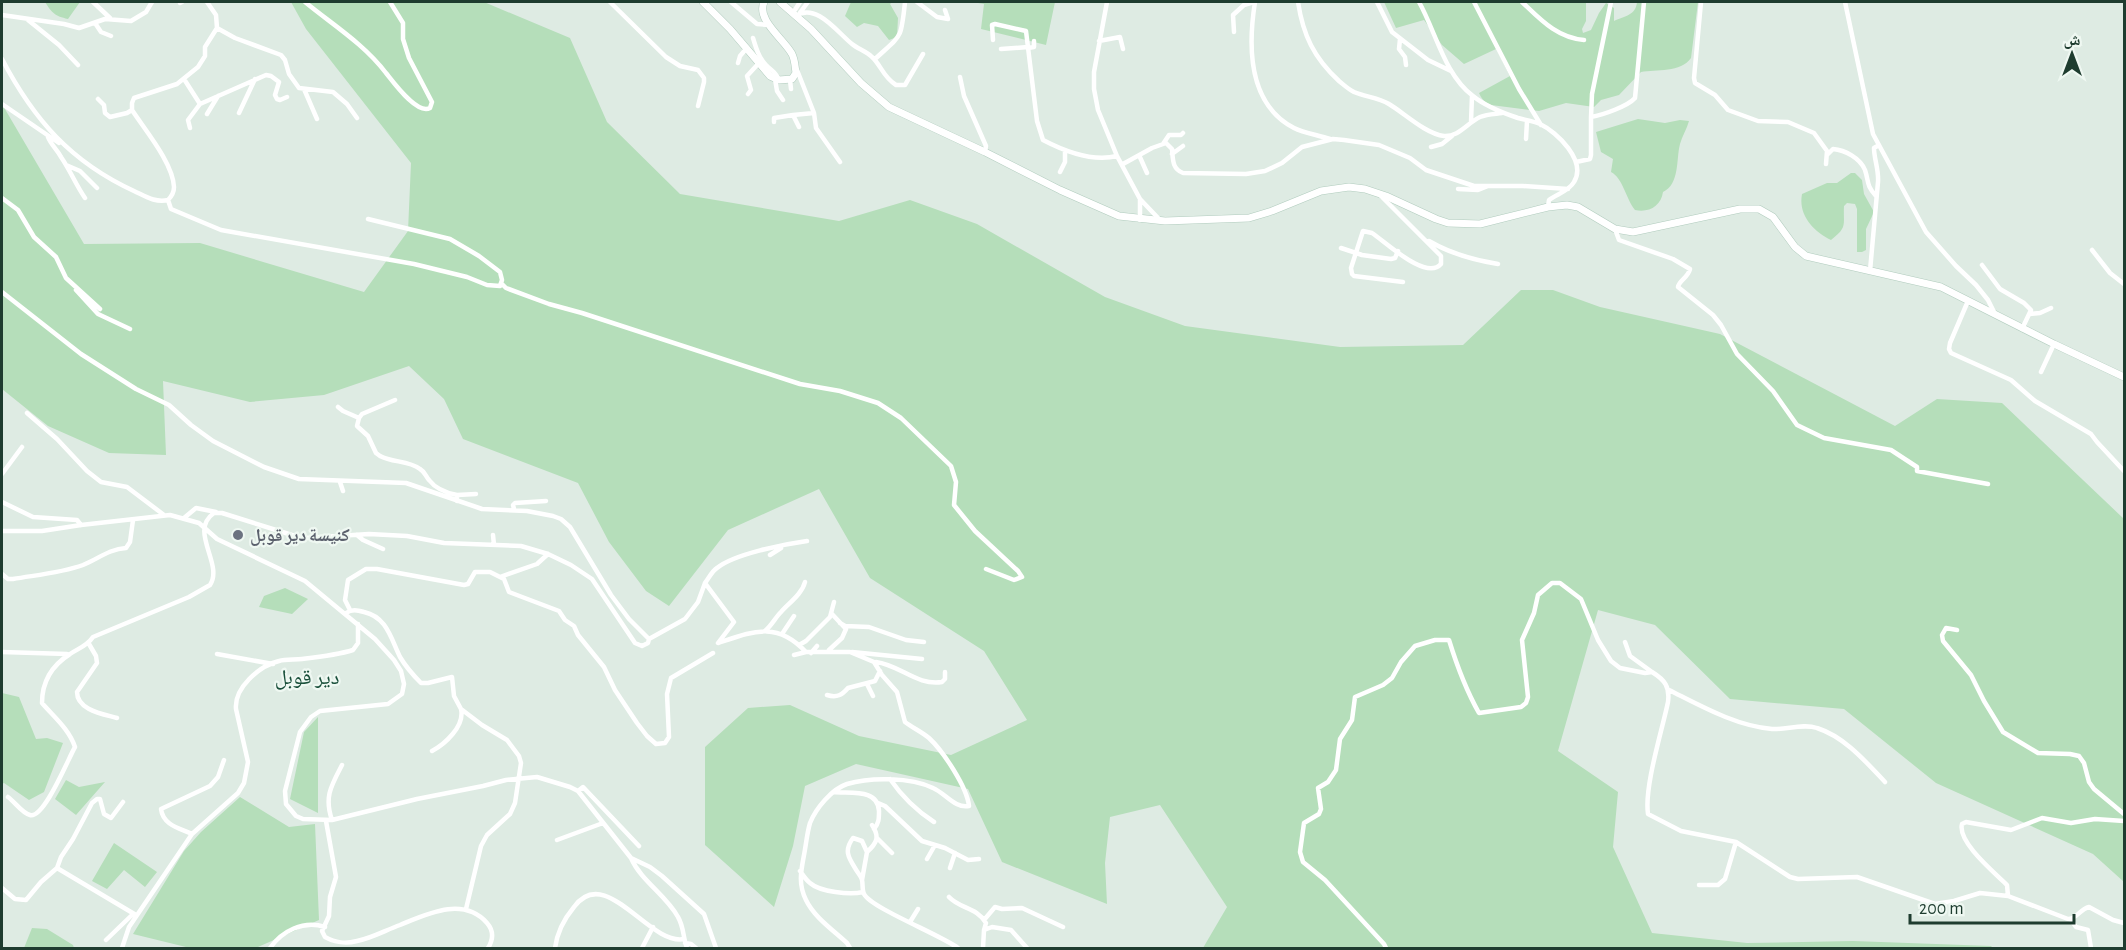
<svg xmlns="http://www.w3.org/2000/svg" width="2126" height="950" viewBox="0 0 2126 950" font-family="'Alegreya Sans','Noto Naskh Arabic',sans-serif">
  <rect width="100%" height="100%" fill="#deebe3"/>
  <path fill="#b5deba" d="M45 2H80L68 19C55 16 52 13 45 2Z
    M291 2H484L570 38 607 122 680 194 839 221 910 200 977 224 1105 297 1185 326 1340 347 1463 345 1521 290H1553L1600 307 1720 334 1895 426 1937 399 2002 403 2124 519V882L2093 854 1936 783 1844 709 1730 699 1655 625 1598 610 1558 751 1618 792 1613 847 1652 933 1747 943 1853 941 1991 946 1993 948H1203L1227 907 1160 805 1110 817 1105 863 1107 904 1002 862 968 789 856 764 805 786 793 846 774 907 705 845V747L748 708 790 705 859 736 951 755 1027 720 984 651 870 578 819 489 728 530 669 606 646 591 609 542 578 483 463 439 444 399 409 366 324 395 250 402 163 381 166 455 109 453 48 426 2 389V104L84 244 200 243 364 292 408 231 411 163 306 29Z
    M851 2H892L890 4 898 18 897 37 889 40 878 26 864 23 857 27 845 16Z
    M972 2H1055L1046 45 981 29 984 4Z
    M1384 2H1586V21L1582 29 1583 33 1591 30 1599 13 1606 3 1614 8V21C1625 16 1636 15 1637 2H1698L1691 58C1681 73 1656 69 1641 72L1619 95 1601 100 1594 107 1566 103 1539 111 1491 105C1485 103 1481 98 1479 93L1510 76 1496 49 1464 64 1442 45 1424 20 1396 28Z
    M1638 119 1665 123 1680 120 1689 121C1687 129 1682 136 1680 144 1676 159 1680 184 1663 192 1661 206 1649 213 1635 210 1626 199 1623 178 1611 172L1613 159 1601 152 1596 132Z
    M1851 173H1855L1862 180 1864 194 1874 212 1866 229V250L1862 252H1857V209L1855 204 1847 203 1844 206C1843 225 1848 227 1831 240 1813 231 1798 215 1802 194L1827 183H1837Z
    M285 588 308 599 292 614 259 607 264 596Z
    M2 693 19 697 36 739 47 738 63 743 44 792 29 800 4 783 2 784Z
    M318 717V813L290 799 304 732Z
    M66 780 79 787 105 782 76 815 55 799Z
    M240 797 289 827 315 824 319 920 258 947 190 948 133 934 184 851 201 832Z
    M114 843 157 872 145 887 124 870 107 889 92 881Z
    M32 928 47 929 73 945 74 948H24Z"/>
  <g fill="none" stroke-linecap="round" stroke-linejoin="round">
    <defs>
      <path id="secondary" d="M703 2 730 29 770 76 779 80 792 79 796 73C795 66 795 60 792 54 784 39 756 20 764 2
        M780 2 811 29 861 83 889 107 985 152 1060 190 1119 216 1165 221 1249 218 1272 211 1321 191 1349 187 1365 189 1386 196 1436 219 1448 223 1480 224 1548 207 1567 205 1578 207 1615 229 1633 232 1740 209H1759L1773 217 1795 247 1806 256 1941 287 2054 344 2124 377"/>
    </defs>
    <use href="#secondary" stroke="#b1ccbe" stroke-width="8"/>
    <path stroke="#fff" stroke-width="4.5" d="M93 2 110 18
      M305 2C333 25 364 44 386 73 394 83 417 115 430 108L432 102 409 58 403 39V23L390 2
      M610 2 666 57 680 66 698 70 704 78V82L698 106
      M731 2 757 24 769 25
      M917 2 937 17 948 19 945 10
      M1107 2 1094 72V89L1098 110 1117 156 1140 199 1159 219
      M1255 2C1248 46 1248 104 1294 128 1304 133 1318 135 1330 139
      M1298 2C1303 35 1314 58 1339 81 1344 85 1348 89 1354 92 1365 97 1378 97 1389 104 1404 113 1426 134 1444 136 1459 137 1467 123 1480 117 1487 114 1495 114 1502 113
      M1377 2 1392 32 1428 60 1451 71
      M1419 2C1436 32 1444 74 1473 96 1485 106 1503 113 1518 118 1525 120 1533 121 1540 124 1557 132 1587 161 1574 182 1569 191 1557 194 1549 200L1548 207
      M1474 2 1519 89 1541 125
      M1522 2C1540 19 1557 38 1584 40
      M1701 2 1694 78 1695 83 1715 95 1728 110 1758 121 1788 122 1814 133 1827 151 1826 164
      M1845 2 1873 134 1926 232 1956 266 1976 285 1988 300 1994 312
      M180 3 182 2
      M793 13 800 2
      M799 14 808 2
      M2 15 64 24 79 28 105 19 131 21 146 12 152 2
      M796 16C816 2 838 33 852 44 858 49 866 51 872 57 881 65 883 77 896 85H905L923 54
      M28 20 59 45 78 65
      M95 23 101 32 111 36
      M217 28 235 38 281 55 285 60 289 74 299 88 333 92 347 104 357 118
      M1234 32 1233 15 1244 5 1254 2
      M753 38C756 48 759 58 766 65 772 71 776 72 779 80
      M1400 39 1399 49 1405 57 1406 65
      M993 40 992 25 995 24 1026 31 1037 121 1043 140C1064 151 1093 162 1117 156
      M1099 41 1120 37 1123 49
      M1028 48 1034 47V41
      M1001 49 1028 47
      M2 59C34 120 71 162 134 191 145 196 155 203 168 200 172 196 174 192 174 187 173 163 145 130 132 110V103L134 98 177 84 198 67 205 56V47L217 28 216 15 207 2
      M875 59C902 34 901 40 905 2
      M738 63 740 56 746 49
      M797 70 814 113 816 128 840 162
      M960 77 964 96 986 146 985 152
      M184 79 200 104 266 75 271 76 279 82 275 95 277 99 280 100 287 97
      M775 79 777 91 783 100
      M790 80 791 89
      M304 89 317 119
      M748 94 751 90 747 76 758 64
      M98 99 104 105 105 113 110 117 127 113 132 110
      M2 104 59 143
      M239 113 255 79
      M207 114 218 96
      M1591 117 1592 94 1611 2
      M774 122V118L793 115
      M1471 122 1472 96
      M799 127 793 115 814 113
      M190 128 188 120 200 104
      M48 137C51 145 57 149 61 157 70 170 76 185 85 198
      M1526 139 1527 121
      M1163 144 1169 135H1181L1183 133
      M1431 147 1442 144 1452 136
      M1172 154 1183 146
      M1828 154 1833 149C1845 150 1860 158 1865 170 1869 182 1866 185 1876 196
      M1139 155 1147 173
      M1576 162 1590 159 1591 155V117C1603 115 1628 106 1635 98L1644 2
      M1123 164 1152 148 1166 143 1172 149C1173 159 1172 169 1183 173L1246 174 1265 171 1282 163 1302 147 1333 139 1344 140 1379 145 1410 158 1426 170 1474 186H1523L1568 189
      M66 165 80 171 97 188
      M1060 172 1065 162V150
      M1458 189 1478 190 1488 186
      M1379 194 1441 256V264C1426 281 1387 243 1372 233L1363 231 1351 268 1352 274 1354 276 1403 282
      M2 198 18 210 34 237 56 257 66 278 100 309
      M1140 199V220
      M168 200 171 209 221 230 414 264 467 277 487 285 500 286 502 280 500 272 479 256 450 239 368 219
      M1615 229 1619 240 1673 259 1690 269C1688 278 1679 280 1678 287L1713 315 1721 325 1737 354 1773 391 1797 425 1824 438 1891 450 1917 467V471L1988 484
      M1429 241C1451 254 1473 260 1498 264
      M1341 248 1362 255 1391 259 1395 258 1398 251
      M2092 250 2110 273 2124 284
      M1982 265 2000 289 2024 303 2031 310 2022 329
      M1870 271 1878 182C1879 170 1874 159 1874 148L1879 145
      M501 283 506 288 549 304 582 313 800 384 840 391 878 403 901 418 951 466 956 482 954 505 975 531 1018 571 1022 577 1014 580 986 569
      M76 290 98 314 130 329
      M2 292 81 354 136 389 169 405 191 425 213 441 264 467 299 479 406 483 482 509 527 511 553 516 561 519 570 527 611 595 629 619 649 639 685 619 698 602 705 583 734 622 718 643C754 631 777 621 806 652H850L874 662 882 675 897 692 905 722C913 728 922 732 929 738 943 751 967 787 969 806 955 809 945 793 933 788 911 777 870 777 847 784 832 789 816 808 810 823 807 833 806 845 804 855 801 871 798 884 806 900 814 917 833 930 847 943L850 948
      M1968 301 1950 343 1949 349 1951 353 2011 380 2035 401 2091 434 2097 442 2124 471
      M2030 314 2040 313 2051 308
      M2041 372 2054 344
      M395 400 362 414 359 418 357 426 368 436 376 453 380 456C393 463 408 460 420 469 425 472 425 475 429 480 435 488 447 493 457 495V501
      M338 407 343 411 359 418
      M27 413 57 439 87 471 101 482 127 487 164 515
      M2 474 22 447
      M340 482 343 491
      M457 495 476 494
      M2 502 33 517 77 520 81 525
      M514 509 513 505 515 503 546 501
      M184 518 196 508 216 512
      M2 531H42L81 525 170 515 199 523 217 539 305 581 375 639 394 660 401 671 404 684 402 694 388 704 320 711 311 717 300 732 285 791 286 804 296 816 303 819 332 820 417 799 483 786 506 780 537 777 570 787 578 791 631 858C641 881 666 895 678 917 684 927 683 938 687 948
      M357 535 363 540 383 549
      M493 535 494 545
      M770 555 781 548
      M2 574 8 579H13C36 575 61 573 83 565 98 559 109 549 126 548L130 542 133 520
      M500 577 504 579 509 592 559 611 565 620 574 626 578 635 604 667 615 690 637 723 647 736 656 744 665 743 669 737 667 694 671 678 713 653
      M705 583C709 578 712 571 717 568 734 554 785 544 807 541
      M350 610 345 600 348 580 366 569H377L464 585 468 584 475 572H490L500 577 537 564 548 554
      M346 613C352 609 357 610 364 612 387 617 391 639 400 657 406 667 413 675 421 683H428L452 677 454 696 461 709 482 725 507 740 519 756 521 763 515 803 510 814 487 835 481 846 466 909
      M840 623 845 626 869 627 906 640 924 642
      M1957 630 1946 628 1942 635 1943 641 1971 675 1984 701 2003 732 2038 753 2070 754 2079 756 2084 763 2089 782 2094 789 2124 814
      M765 631C772 625 775 618 781 612 789 603 802 594 805 582
      M782 634 794 616
      M1625 642 1630 656 1652 672
      M89 644 96 656 97 663 77 692C77 710 103 714 117 718
      M799 645 806 641 830 617 834 602
      M829 650 842 638 846 629 832 614
      M2 652 67 654
      M852 652 922 659
      M811 653 817 646
      M217 654 273 664
      M794 655 806 652
      M876 662C900 665 917 686 942 682L945 679V672
      M867 684 873 696
      M1669 690C1701 706 1736 726 1772 729 1786 730 1803 723 1817 728 1845 737 1866 762 1885 782
      M827 695C837 698 842 695 848 688L875 681 880 671
      M432 751C445 744 465 726 461 709
      M890 779C901 795 917 811 934 822
      M578 791 583 787 639 846
      M833 792C850 794 878 788 879 811 879 819 879 823 874 829
      M8 797C15 802 22 813 30 815 44 819 68 759 75 747 69 729 54 717 42 703 42 682 51 666 70 654 79 648 87 646 93 637L189 597 210 585C224 564 188 531 214 513H222L292 535 306 538 369 534 407 536 444 543 521 546 548 554 571 565 592 579 635 643 642 646 648 643 649 639
      M878 803 885 806 922 841 945 848 968 860 979 859
      M332 820C324 797 331 786 342 765
      M326 821 336 877 330 897 329 916 322 931 325 937C336 943 345 944 357 941 372 938 386 930 400 925 427 914 463 896 487 923 494 931 493 940 488 948
      M192 834C179 828 163 825 161 809L210 786 218 777 224 760
      M877 838 892 853
      M557 840 603 823
      M867 852C877 843 880 837 872 825
      M631 858 650 867 662 876 704 914 716 948
      M927 859 935 845
      M57 868 136 915
      M950 868 955 853
      M800 871C803 875 806 880 810 883 820 892 850 895 863 892
      M862 880 867 852 862 841 853 838C844 850 848 857 855 868 857 872 861 876 862 880 863 884 862 890 864 894 871 908 941 935 958 948
      M1699 885H1718L1725 879 1736 842
      M2 888 15 899 26 900 41 882 57 868 61 857 73 839 92 803 97 799H100L104 814 111 818 123 802
      M2008 896 2007 885C1995 873 1957 842 1962 824L1966 822 2011 830 2042 818 2071 823 2095 819 2124 821
      M949 897C960 909 977 907 986 923L984 930
      M984 920 995 907 1002 909 1022 908 1063 927
      M2071 920 2076 927 2088 930 2091 948
      M910 922 918 909
      M106 940 133 914
      M685 943 691 944 696 948
      M122 948 129 927 192 834 238 793 244 783 248 762 236 709C234 688 259 666 279 661 286 659 295 660 302 659 319 657 337 655 353 650L358 643V624
      M270 948C282 931 303 920 325 927
      M555 948C557 933 564 919 574 907 606 863 649 946 684 939
      M642 948 653 927
      M983 948 984 930 992 927 1011 930 1027 948
      M1386 948 1384 944 1325 880 1303 862 1300 852 1304 823 1319 814 1321 809 1318 788 1328 782 1336 770 1340 739 1352 720 1355 697 1383 685 1392 678 1401 662 1415 646 1435 640H1449C1457 666 1466 690 1479 713L1521 707 1526 703 1528 697 1522 640 1534 613 1538 595 1552 583H1560L1581 599 1598 640 1611 661 1620 668 1645 673 1652 672C1665 680 1670 687 1668 702 1662 731 1644 787 1648 814L1681 831 1736 842 1790 877 1798 879 1857 877 1935 904 1954 901 1980 893 2008 896 2068 919C2077 919 2080 909 2089 907L2113 920 2124 923"/>
    <use href="#secondary" stroke="#fff" stroke-width="7"/>
  </g>
  <circle fill="#6b7280" stroke="#eff8f2" stroke-width="2" cx="238" cy="535" r="6"/>
  <g text-anchor="middle" stroke-width="4.5" stroke-linejoin="round" paint-order="stroke">
    <g font-size="18" font-weight="bold" fill="#5b616d" stroke="#eff8f2" text-anchor="start">
      <text x="250" y="541">كنيسة دير قوبل</text>
    </g>
    <g font-size="21" fill="#194f3a" stroke="#eff8f2">
      <text x="307" y="684">دير قوبل</text>
    </g>
  </g>
  <rect width="2126" height="950" fill="none" stroke="#1e3c2f" stroke-width="6"/>
  <g transform="translate(2072 54)" stroke="#eff8f2" stroke-width="4.5" paint-order="stroke">
  <path d="M0-4.5L10 22L0 15L-10 22Z" fill="#1e3c2f"/>
  <text y="-9" font-size="16" font-weight="bold" text-anchor="middle" fill="#1e3c2f">ش</text>
  </g>
  <path d="M1910 914v9h164v-9" fill="none" stroke="#1e3c2f" stroke-width="3"/>
  <text x="1919" y="914" font-size="18" fill="#1e3c2f" stroke="#eff8f2" stroke-width="4.5" paint-order="stroke">200 m</text>
</svg>
